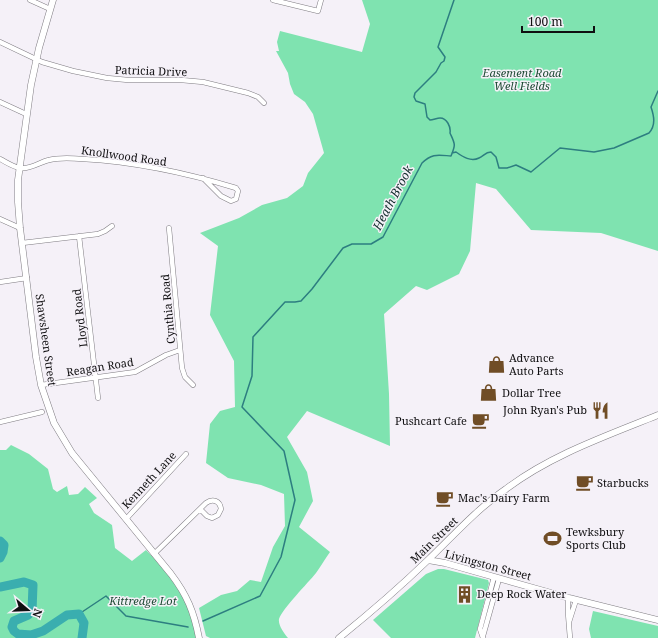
<svg xmlns="http://www.w3.org/2000/svg" width="658" height="638" viewBox="0 0 658 638" font-family="'Noto Serif',serif">
  <rect width="100%" height="100%" fill="#f5f1f8"/>
  <path fill="#7fe3b0" d="M362 0H658V251L601 233 531 230 496 189 476 183 470 251 459 274 427 290 416 286 384 314 389 394 390 446 307 411 287 437 307 472 313 501 299 527 330 552C325 559 321 566 316 573 308 583 283 608 279 619 278 625 284 633 288 638H210L206 636 199 608 221 595 237 591 250 580 261 582 273 547 285 526 284 494 261 485 228 478 206 463 210 424 220 411 235 407 234 361 210 315 218 246 200 233 239 218 262 205 287 198 303 186 308 173 324 153 313 114 305 102 294 94 290 84 288 73 276 51H279L277 42 280 31 362 52 370 24Z
    M11 445 29 454 48 469 53 489 57 492 67 486 69 495 78 494 85 487 97 498 89 504 94 513 112 525 115 548 132 561 146 550 180 585 199 638H0V450H6Z
    M438 569H444L488 580 489 583 475 638H391L373 620 426 574Z
    M593 611 658 626V638H591L589 629Z"/>
  <g fill="none" stroke-linecap="round" stroke-linejoin="round">
    <path stroke="#2d7e80" stroke-width="1.5" d="M452 153 456 152C463 157 471 162 479 158 484 156 485 152 491 152L496 157 499 168H507L516 165 531 172 560 148 594 152 614 148 649 133C656 125 654 116 651 107L658 91
      M79 614 106 596 126 616 188 627
      M203 621 260 596 281 557 295 500 284 451 242 407 252 376 253 337 285 302H295L301 301 312 289 343 248 352 244H371L383 237 422 163C432 153 438 155 451 156 456 144 455 144 450 133 451 127 447 118 440 118 437 118 433 120 430 120L427 117 425 104 416 101 414 97 415 93 436 72 441 63 444 61 445 57 438 47 454 0"/>
    <path stroke="#3aaeaf" stroke-width="9" d="M0 541 4 545 3 552 0 558
      M0 587 24 582 33 585 32 611 28 615 14 621 12 627 14 631 18 634 31 635 43 631 67 615 79 614 84 623 82 638"/>
    <defs>
      <path id="street" d="M30 0 50 9
        M273 0 318 11 321 0
        M0 42 42 62 73 71 107 78 128 80H181L203 82 248 93 258 97 264 103
        M0 102 26 114
        M0 159C6 162 13 167 20 168 29 170 40 162 49 160 60 157 72 158 83 159 135 162 187 173 236 188L238 191 236 199 231 201 221 196 203 178
        M0 219 20 228
        M169 228 182 368 185 377 193 385
        M79 236 98 398
        M22 243 98 234 105 231 112 226
        M0 282 27 278
        M41 385 135 372 166 355 180 350
        M0 422 42 412
        M126 519 186 454
        M154 554 206 503C213 498 220 501 221 509L218 515 212 518 207 516 200 509
        M568 598V613L570 638
        M569 622 576 600
        M483 636 499 579
        M483 638 480 629 494 577"/>
      <path id="secondary" d="M53 0 39 48 31 85 18 180V202L20 228 36 357 41 385 54 423 72 453 171 574C187 595 194 612 199 638
        M428 560 445 563 569 598 658 620
        M339 638C370 613 399 588 428 560 453 536 477 509 506 489 551 455 606 436 658 415"/>
    </defs>
    <use href="#street" stroke="#7f7c82" stroke-width="5.5"/>
    <use href="#secondary" stroke="#7f7c82" stroke-width="7"/>
    <use href="#street" stroke="#fff" stroke-width="4.5"/>
    <use href="#secondary" stroke="#fff" stroke-width="6"/>
  </g>
  <defs>
    <symbol id="shop-bare" viewBox="-9 -9 18 18"><path d="M-5-2.5h2.3a2.7 3.5 0 0 1 5.4 0H5L5.5 6h-11ZM-1.5-2.5h3a1.5 2.3 0 0 0-3 0Z" fill="#704d26" stroke="#f5f1f8" stroke-width="2.5" paint-order="stroke"/></symbol>
    <symbol id="restaurant-bare" viewBox="-9 -9 18 18"><path d="M-5-6h1v4h1v-4h1v4h1v-4h1v5L-1.5 .5V6h-2V.5L-5-1ZM5-6V6H3V1.5H1.5Q1.5-4 5-6Z" fill="#704d26" stroke="#f5f1f8" stroke-width="2.5" paint-order="stroke"/></symbol>
    <symbol id="cafe-bare" viewBox="-9 -9 18 18"><path d="M-5.5-4.5H6V0H3Q3 3.5 0 3.5H-2.5Q-5.5 3.5-5.5 0ZM3-3.2v2h1.7v-2ZM-6 4.5H4V6H-6Z" fill="#704d26" stroke="#f5f1f8" stroke-width="2.5" paint-order="stroke"/></symbol>
    <symbol id="stadium-bare" viewBox="-9 -9 18 18"><path d="M0-5a6.5 5 0 1 0 0 10a6.5 5 0 1 0 0-10ZM-3.5-1.8h7v3.6h-7Z" fill="#704d26" stroke="#f5f1f8" stroke-width="2.5" paint-order="stroke"/></symbol>
    <symbol id="building-bare" viewBox="-9 -9 18 18"><path d="M-4-6H4V6H1V3H-1V6H-4ZM-2.5-4.3h1.7v1.8h-1.7ZM.8-4.3h1.7v1.8H.8ZM-2.5-1h1.7V.8h-1.7ZM.8-1h1.7V.8H.8Z" fill="#704d26" stroke="#f5f1f8" stroke-width="2.5" paint-order="stroke"/></symbol>
  </defs>
  <g fill-rule="evenodd">
    <use href="#shop-bare" x="484" y="352" width="25" height="25"/>
    <use href="#shop-bare" x="476" y="380" width="25" height="25"/>
    <use href="#restaurant-bare" x="588" y="398" width="25" height="25"/>
    <use href="#cafe-bare" x="468" y="408" width="25" height="25"/>
    <use href="#cafe-bare" x="572" y="470" width="25" height="25"/>
    <use href="#cafe-bare" x="432" y="486" width="25" height="25"/>
    <use href="#stadium-bare" x="540" y="526" width="25" height="25"/>
    <use href="#building-bare" x="452" y="582" width="25" height="25"/>
  </g>
  <g text-anchor="middle" stroke-width="3" stroke-linejoin="round" paint-order="stroke">
    <g font-size="11" fill="#100f11" stroke="#f5f1f8">
      <text transform="translate(151 71) rotate(2)" y="4">Patricia Drive</text>
      <text transform="translate(124 156) rotate(8)" y="4">Knollwood Road</text>
      <text transform="translate(168 309) rotate(-95)" y="4">Cynthia Road</text>
      <text transform="translate(80 318) rotate(-97)" y="4">Lloyd Road</text>
      <text transform="translate(46 340) rotate(82)" y="4">Shawsheen Street</text>
      <text transform="translate(100 367) rotate(-9)" y="4">Reagan Road</text>
      <text transform="translate(149 480) rotate(-47)" y="4">Kenneth Lane</text>
      <text transform="translate(434 540) rotate(-44)" y="4">Main Street</text>
      <text transform="translate(488 565) rotate(15)" y="4">Livingston Street</text>
    </g>
    <g font-size="11" font-style="italic" fill="#1f4b35" stroke="#f5f1f8">
      <text x="522" y="77">Easement Road<tspan x="522" dy="13">Well Fields</tspan></text>
      <text x="143" y="605">Kittredge Lot</text>
    </g>
    <g font-size="11" fill="#100f11" stroke="#f5f1f8" text-anchor="start">
      <text x="509" y="362">Advance<tspan x="509" dy="13">Auto Parts</tspan></text>
      <text x="502" y="397">Dollar Tree</text>
      <text x="587" y="414" text-anchor="end">John Ryan's Pub</text>
      <text x="467" y="425" text-anchor="end">Pushcart Cafe</text>
      <text x="597" y="487">Starbucks</text>
      <text x="458" y="502">Mac's Dairy Farm</text>
      <text x="566" y="536">Tewksbury<tspan x="566" dy="13">Sports Club</tspan></text>
      <text x="477" y="598">Deep Rock Water</text>
    </g>
    <g font-size="12" font-style="italic" fill="#152f2f" stroke="#f5f1f8">
      <text transform="translate(393 198) rotate(-62)" y="4">Heath Brook</text>
    </g>
  </g>
  <g transform="translate(28 610) rotate(109)" stroke="#f5f1f8" stroke-width="3" paint-order="stroke">
  <path d="M0-3L7 15L0 10L-7 15Z" fill="#100f11"/>
  <text y="-6" font-size="11" font-weight="bold" text-anchor="middle" fill="#100f11">N</text>
  </g>
  <path d="M522 26v6h72v-6" fill="none" stroke="#100f11" stroke-width="2"/>
  <text x="528" y="26" font-size="12" fill="#100f11" stroke="#f5f1f8" stroke-width="3" paint-order="stroke">100 m</text>
</svg>
